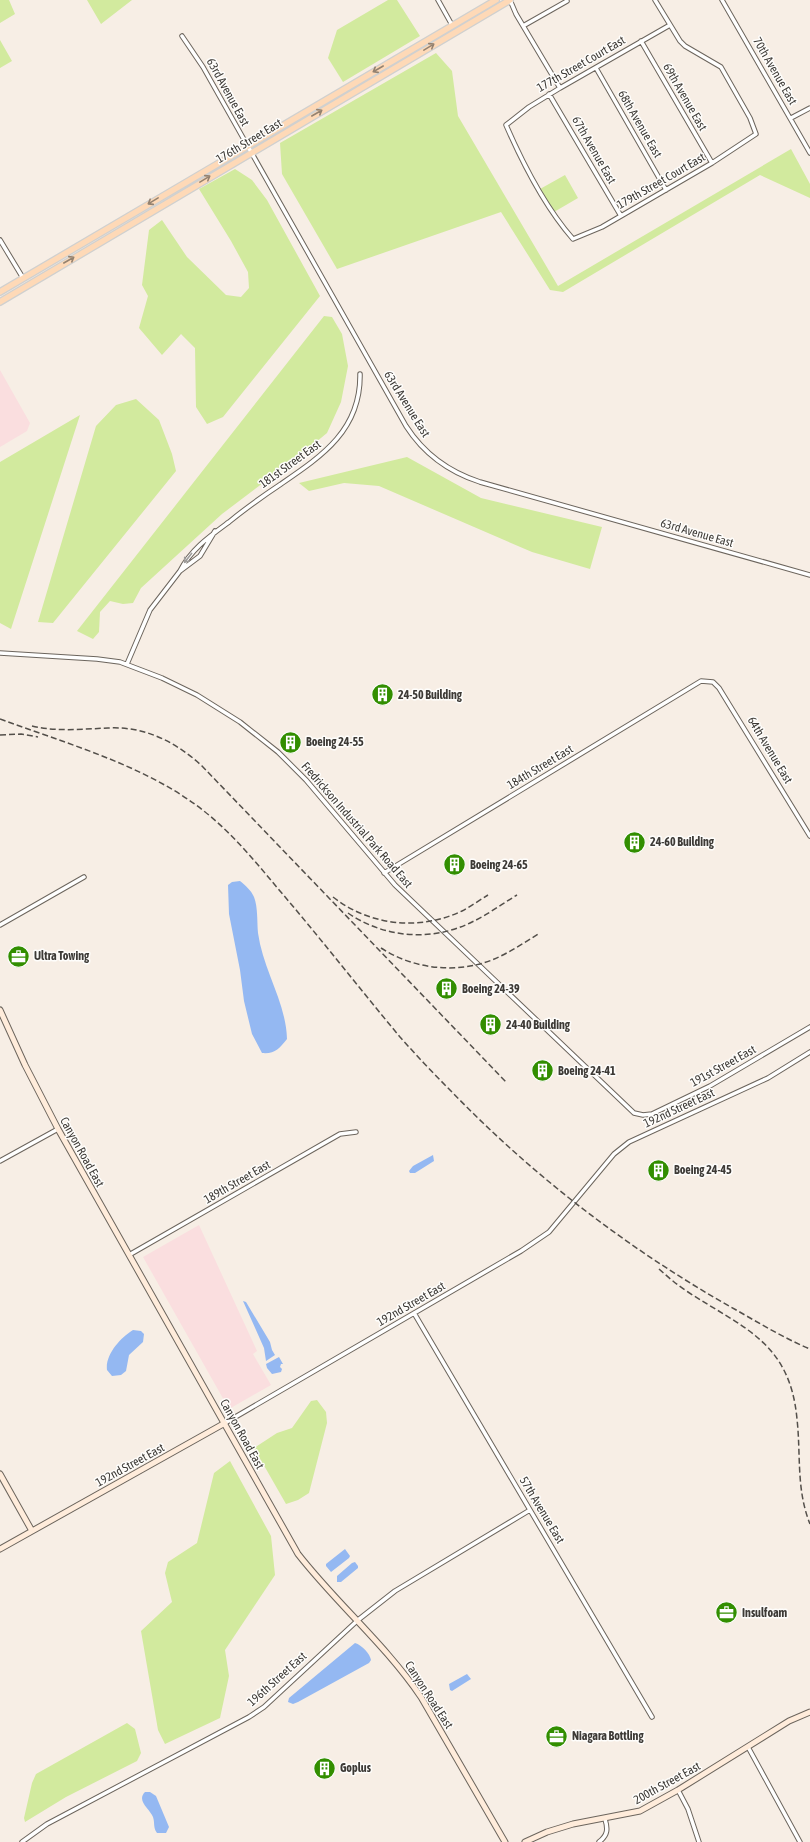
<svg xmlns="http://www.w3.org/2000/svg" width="810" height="1842" viewBox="0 0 810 1842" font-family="'Asap Condensed',sans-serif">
  <rect width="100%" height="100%" fill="#f7eee5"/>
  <path fill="#fadedf" d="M0 370 30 423 27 431 0 447Z
    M199 1225 257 1351 253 1354 271 1385 229 1409 143 1257Z"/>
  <path fill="#d2ea9e" d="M0 0H9L15 14 0 23Z
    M87 0H132L101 24Z
    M388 0H397L420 36 343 82 328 58 337 30Z
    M0 40 12 61 0 68Z
    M436 53 452 71 458 116 558 286 791 149 810 184V198L760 175 563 292 550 290 501 212 337 269 282 174 280 143Z
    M235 169 252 180 267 200 320 296 223 417 207 424 196 407 195 348 181 334 162 355 139 328 148 296 142 285 149 230 162 220 187 257 226 295 241 297 249 288 248 272 231 241 199 189Z
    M565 175 578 198 554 212 540 189Z
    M324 316 332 317 342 334 348 366 341 402 327 433 304 452 222 514 141 588 133 603 123 604 110 601 100 612 99 632 93 639 77 631Z
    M136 399 159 420 172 454 176 471 53 623 38 622 96 426 116 405Z
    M80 415 11 629 0 623V462Z
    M407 457 481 498 602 527 590 569 532 552 379 486 344 483 309 491 299 483Z
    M317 1400 326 1412 327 1423 309 1493 298 1500 286 1504 254 1448 277 1433 292 1428 311 1401Z
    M230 1461 271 1536 275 1575 225 1650 229 1676 220 1718 165 1744 158 1730 141 1631 172 1602 165 1573 168 1562 197 1543 214 1473Z
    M127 1723 135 1729 141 1753 137 1761 66 1797 25 1822 24 1818 32 1783 36 1774Z"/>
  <path fill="#94b8f2" d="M240 881C245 885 251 890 254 897 258 907 257 922 258 933 263 970 286 1002 287 1039 279 1049 275 1054 262 1053L252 1034 244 1001 240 970 229 914 228 885 232 882Z
    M433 1155 434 1161 415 1173H410L409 1171 413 1166Z
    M243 1301 246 1302 270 1342 272 1350 275 1355 266 1361 264 1348Z
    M133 1330 141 1331 144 1334 143 1342 129 1355 126 1371 121 1375 112 1376 107 1370C105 1355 120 1338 133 1330Z
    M279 1357 283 1364H281L280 1367 282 1369 281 1372 272 1374 267 1368 266 1364Z
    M345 1549 350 1556 349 1558 331 1572 326 1566V1564Z
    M355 1562 358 1566V1568L341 1582H337V1576L352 1563Z
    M355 1643C362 1645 370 1654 371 1660L369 1663 298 1702 293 1704 288 1702 289 1698Z
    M467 1674 471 1679 452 1691 450 1690 449 1684Z
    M145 1792H150L156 1796 169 1827 166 1833H157C153 1828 155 1823 153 1817 150 1809 136 1801 145 1792Z"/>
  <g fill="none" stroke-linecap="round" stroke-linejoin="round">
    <defs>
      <path id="street" d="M438 0 452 25
        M510 0 516 14 560 88
        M655 0 680 41 685 46 721 67 750 118 756 134 712 163 602 227 573 239C544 206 523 164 506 125L529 107 560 88 670 25
        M722 0 810 153
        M523 26 567 1
        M182 36 203 67 406 426C424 454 449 472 480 482L810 575
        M641 41 712 163
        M596 68 666 190
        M549 94 621 216
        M791 118 810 108
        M0 240 23 278
        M215 531 200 556 180 571C191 549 210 536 229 522 246 508 263 496 281 484 322 456 361 430 360 374
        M0 653 97 659 120 662 162 678 197 695 240 722 278 752 306 780 395 885 634 1113 643 1115 652 1114 710 1086 810 1027
        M127 664 150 610 180 571
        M384 873 701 681 713 682 719 688 810 836
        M0 925 84 877
        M0 1161 58 1129
        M129 1255 340 1134 356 1132
        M414 1313 652 1717
        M225 1423 521 1251 549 1232 614 1154 629 1142 768 1078 810 1052
        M748 1747 800 1842
        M678 1790 688 1809 699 1842
        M22 1842 47 1824 249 1717 264 1707 358 1620 395 1591 530 1510
        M599 1842C608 1835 608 1829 605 1819"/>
      <path id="secondary" d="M0 1010 25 1065 58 1129 298 1554C337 1604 385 1644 421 1697L505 1842
        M0 1474 32 1531
        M0 1549 225 1423
        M525 1842 547 1832 573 1824 640 1811 678 1790 789 1721 810 1712"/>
      <path id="primary" d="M0 292 496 0
        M0 302 510 0"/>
    </defs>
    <use href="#street" stroke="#6c655d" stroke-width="5.5"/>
    <use href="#secondary" stroke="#6c655d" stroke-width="7"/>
    <use href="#primary" stroke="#d0d0cf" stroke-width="8"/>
    <use href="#street" stroke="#fff" stroke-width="3.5"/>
    <use href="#secondary" stroke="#ffecdb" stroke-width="5"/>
    <use href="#primary" stroke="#fed9b7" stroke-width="5.5"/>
    <path stroke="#534f4a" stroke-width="1.5" stroke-dasharray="6 3" stroke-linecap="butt" d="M0 719C65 743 140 764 196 805 229 829 254 860 280 891 321 939 360 989 400 1037 416 1055 433 1073 450 1090 531 1174 622 1244 722 1302 751 1318 779 1336 810 1349
      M32 726C57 732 83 729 108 728 145 726 176 742 202 766L506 1082
      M0 735 21 734 38 737
      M333 897C370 926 420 931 462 911 471 906 480 900 488 895
      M348 913C384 938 432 942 472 922 487 915 502 904 517 895
      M381 948C413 969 456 974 492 960 509 953 525 942 540 933
      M659 1269C668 1277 677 1285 688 1292 743 1328 790 1342 797 1419 801 1455 796 1489 810 1524"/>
  </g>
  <defs><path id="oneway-shaft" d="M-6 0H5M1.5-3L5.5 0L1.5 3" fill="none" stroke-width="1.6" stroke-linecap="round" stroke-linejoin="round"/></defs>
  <g stroke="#948270">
    <use href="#oneway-shaft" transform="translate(429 47) rotate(-31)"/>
    <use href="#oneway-shaft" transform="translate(378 69) rotate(150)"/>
    <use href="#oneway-shaft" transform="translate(317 113) rotate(-30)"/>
    <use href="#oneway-shaft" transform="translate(205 179) rotate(-31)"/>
    <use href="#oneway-shaft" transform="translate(153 201) rotate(149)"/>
    <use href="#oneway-shaft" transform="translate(69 260) rotate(-30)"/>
  </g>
  <use stroke="#9e9c9a" href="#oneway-shaft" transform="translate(188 558) rotate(128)"/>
  <defs>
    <symbol id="building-disc" viewBox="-11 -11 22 22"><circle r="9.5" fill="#328e00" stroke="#fefdfb"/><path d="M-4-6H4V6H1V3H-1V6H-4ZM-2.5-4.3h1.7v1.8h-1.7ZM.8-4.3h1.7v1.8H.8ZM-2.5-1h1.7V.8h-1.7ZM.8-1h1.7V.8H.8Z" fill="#fff"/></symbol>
    <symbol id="office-disc" viewBox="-11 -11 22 22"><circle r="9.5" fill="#328e00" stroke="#fefdfb"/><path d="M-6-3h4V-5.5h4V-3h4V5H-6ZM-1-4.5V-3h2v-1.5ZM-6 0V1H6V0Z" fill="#fff"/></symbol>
  </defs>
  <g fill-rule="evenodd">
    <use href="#building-disc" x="370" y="682" width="25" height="25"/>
    <use href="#building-disc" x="278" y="730" width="25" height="25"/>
    <use href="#building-disc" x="622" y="830" width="25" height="25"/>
    <use href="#building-disc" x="442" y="852" width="25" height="25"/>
    <use href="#office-disc" x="6" y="944" width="25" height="25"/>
    <use href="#building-disc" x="434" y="976" width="25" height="25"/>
    <use href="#building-disc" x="478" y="1012" width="25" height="25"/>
    <use href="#building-disc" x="530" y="1058" width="25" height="25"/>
    <use href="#building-disc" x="646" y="1158" width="25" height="25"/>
    <use href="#office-disc" x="714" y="1600" width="25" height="25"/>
    <use href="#office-disc" x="544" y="1724" width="25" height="25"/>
    <use href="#building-disc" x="312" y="1756" width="25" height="25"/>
  </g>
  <g text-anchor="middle" stroke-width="3" stroke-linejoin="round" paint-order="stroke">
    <g font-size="12" fill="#3d3a36" stroke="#fefdfb">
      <text transform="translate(581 64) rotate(-30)" y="4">177th Street Court East</text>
      <text transform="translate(775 71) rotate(60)" y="4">70th Avenue East</text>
      <text transform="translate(228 92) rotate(61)" y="4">63rd Avenue East</text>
      <text transform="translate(685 97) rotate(60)" y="4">69th Avenue East</text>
      <text transform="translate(640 124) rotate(60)" y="4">68th Avenue East</text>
      <text transform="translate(249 141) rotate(-31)" y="4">176th Street East</text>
      <text transform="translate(594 150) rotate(60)" y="4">67th Avenue East</text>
      <text transform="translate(661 181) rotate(-30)" y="4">179th Street Court East</text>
      <text transform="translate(407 404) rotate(58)" y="4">63rd Avenue East</text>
      <text transform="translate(290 464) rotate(-36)" y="4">181st Street East</text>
      <text transform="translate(697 533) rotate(16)" y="4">63rd Avenue East</text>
      <text transform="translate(770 750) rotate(59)" y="4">64th Avenue East</text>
      <text transform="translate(540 767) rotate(-31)" y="4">184th Street East</text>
      <text transform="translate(357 825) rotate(49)" y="4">Fredrickson Industrial Park Road East</text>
      <text transform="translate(723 1066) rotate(-29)" y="4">191st Street East</text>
      <text transform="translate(679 1108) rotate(-25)" y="4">192nd Street East</text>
      <text transform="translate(82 1152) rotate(61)" y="4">Canyon Road East</text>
      <text transform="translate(237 1182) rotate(-30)" y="4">189th Street East</text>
      <text transform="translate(411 1304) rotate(-30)" y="4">192nd Street East</text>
      <text transform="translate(242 1434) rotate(61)" y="4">Canyon Road East</text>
      <text transform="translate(130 1465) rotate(-29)" y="4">192nd Street East</text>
      <text transform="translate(542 1510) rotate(59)" y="4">57th Avenue East</text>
      <text transform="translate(277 1679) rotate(-42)" y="4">196th Street East</text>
      <text transform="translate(429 1695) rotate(57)" y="4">Canyon Road East</text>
      <text transform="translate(667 1783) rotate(-29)" y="4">200th Street East</text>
    </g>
    <g font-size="12" font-weight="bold" fill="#3d3a36" stroke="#fefdfb" text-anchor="start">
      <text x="398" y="699">24-50 Building</text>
      <text x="306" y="746">Boeing 24-55</text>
      <text x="650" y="846">24-60 Building</text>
      <text x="470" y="869">Boeing 24-65</text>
      <text x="34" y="960">Ultra Towing</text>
      <text x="462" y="993">Boeing 24-39</text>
      <text x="506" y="1029">24-40 Building</text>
      <text x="558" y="1075">Boeing 24-41</text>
      <text x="674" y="1174">Boeing 24-45</text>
      <text x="742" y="1617">Insulfoam</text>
      <text x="572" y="1740">Niagara Bottling</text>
      <text x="340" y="1772">Goplus</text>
    </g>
  </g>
</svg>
